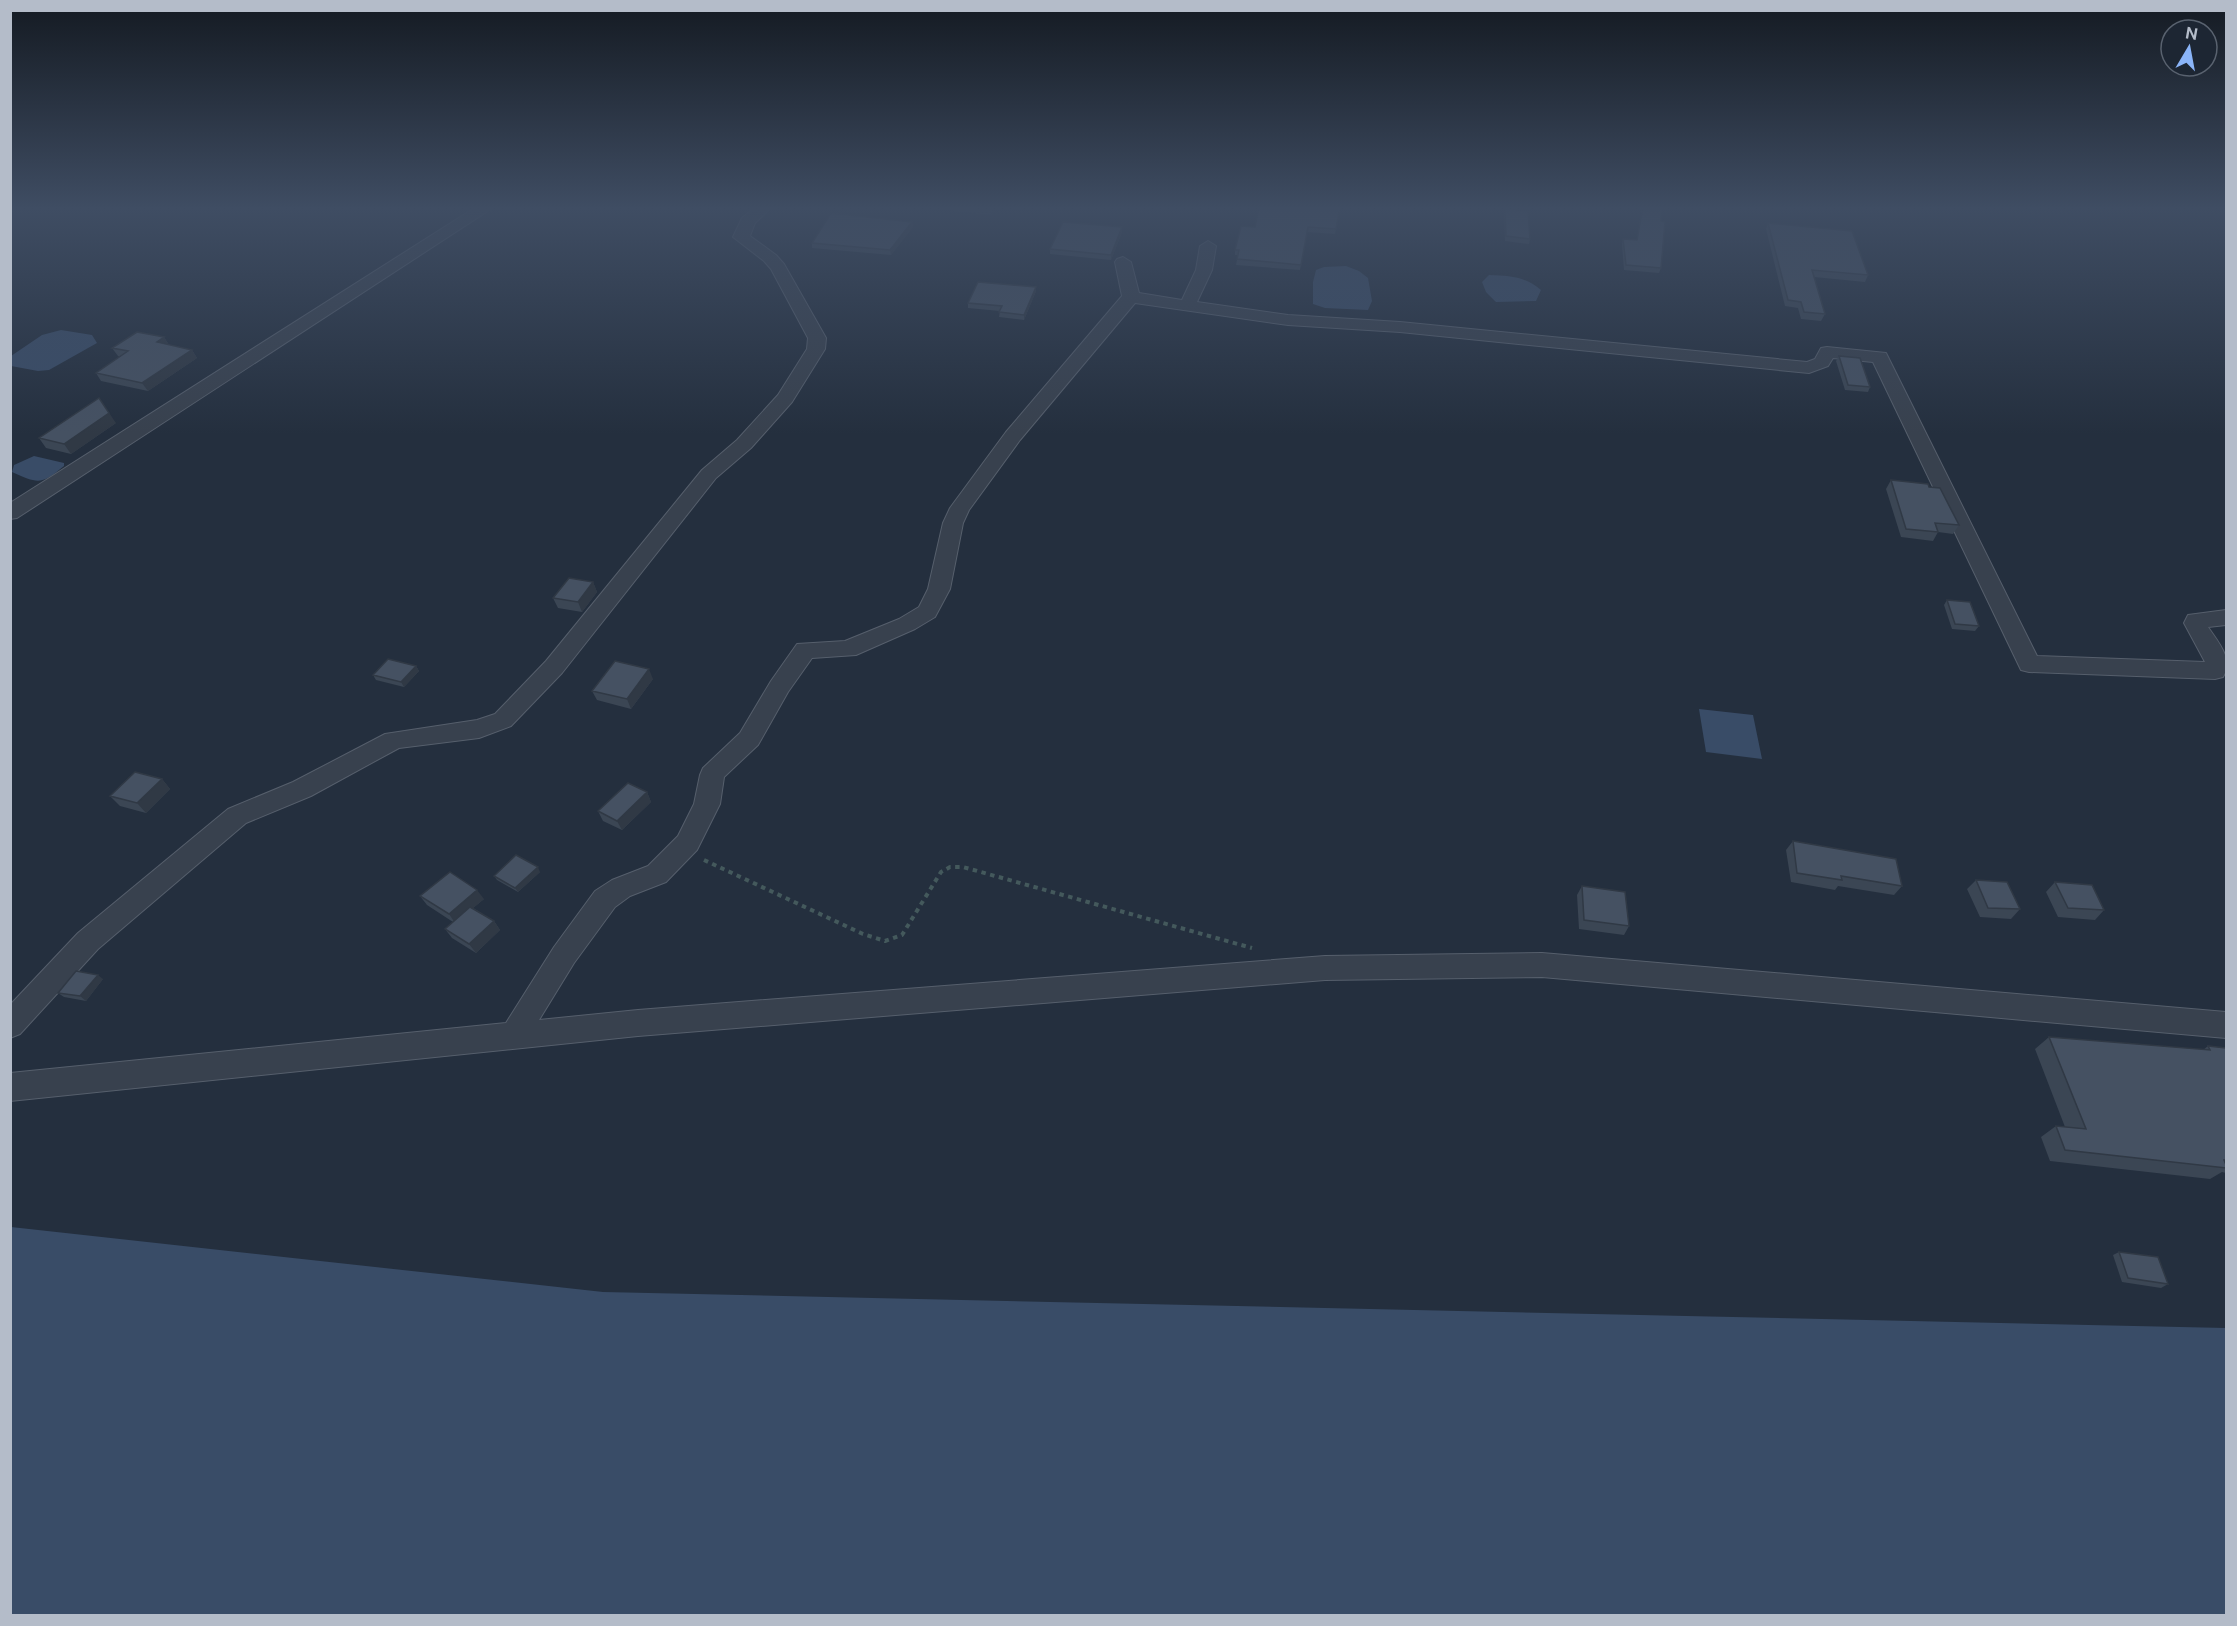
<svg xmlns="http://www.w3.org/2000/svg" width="2237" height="1626" viewBox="0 0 2237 1626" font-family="'Public Sans',sans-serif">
  <rect width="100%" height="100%" fill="#242f3e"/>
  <path fill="#394c67" d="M1346 266 1359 271 1368 278 1372 301 1368 310 1325 308 1313 304V282L1316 270 1324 267Z
    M1489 275C1510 276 1524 276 1541 290L1536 301 1496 302 1486 292 1482 282Z
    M61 330 92 335 97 343 49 370 38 371 11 366V356L42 335Z
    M34 456 64 463V466C41 485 39 484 12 472L14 465Z
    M1699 709 1753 715 1762 759 1706 752Z
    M11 1227 603 1292 2226 1328V1615H11Z"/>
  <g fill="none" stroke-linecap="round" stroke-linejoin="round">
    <defs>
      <path id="minor" d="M476 207H494L17 518 10 519V503Z
        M755 207H772L755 223 750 236 776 255 784 264 826 338 825 349 792 402 751 448 716 478 562 673 511 726 479 738 399 748 311 796 246 823 98 949 20 1034 10 1038V1005L78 933 228 809 293 782 385 734 477 720 495 714 546 661 702 470 737 440 778 395 807 349 808 338 771 269 764 261 733 237 742 218Z
        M1208 241 1216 246 1212 270 1197 302 1288 315 1400 322 1807 362 1815 359 1821 348 1827 347 1886 353 2037 656 2205 662 2184 623 2188 615 2226 610V625L2208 627C2218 642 2234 659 2223 677L2215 679 2029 672 2021 670 1873 362 1833 358 1828 366 1809 373 1400 332 1288 325 1135 303 1020 440 969 510 963 523 950 589 935 617 915 629 856 655 812 658 788 692 758 745 724 777 720 804 697 850 666 882 630 896 615 907 574 963 539 1020 638 1010 1325 956 1542 953 2226 1012V1038L1542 977 1325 980 638 1036 10 1101V1073L506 1023 554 947 595 891 612 880 648 866 678 836 694 804 700 775 703 768 740 733 771 681 797 644 845 641 899 619 919 607 928 589 943 523 950 508 1006 432 1122 296 1115 262 1117 259 1123 257 1131 262 1139 293 1182 300 1196 270 1200 246Z"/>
    </defs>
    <use href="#minor" stroke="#565f6c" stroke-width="2"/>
    <path stroke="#44595c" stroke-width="4" stroke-dasharray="4.5 4.5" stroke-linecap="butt" d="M704 860 863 934 885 941 902 935 941 872 950 867H963L1252 948"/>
    <use href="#minor" fill="#38414e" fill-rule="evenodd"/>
  </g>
  <path fill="#3b4654" d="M931 207H998L991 215 954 211Z
    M1340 207 1335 234 1307 232 1300 270 1236 265 1238 255H1235V250L1255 227Z
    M1642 207H1662L1661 221V268L1659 273 1624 270 1622 244 1623 239 1637 240Z
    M1505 209 1530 239 1529 244 1505 241 1504 213Z
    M912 222 913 227 891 255 812 248V243Z
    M1768 223 1868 275 1865 282 1814 277 1825 314 1821 321 1801 319 1798 308 1785 306 1766 229Z
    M1122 232 1111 260 1050 254V249Z
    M1036 291 1024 320 999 317 1000 311 968 308V303Z
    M164 337 169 345 192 350 197 358 148 391 101 381 96 373 120 357 118 356 112 348Z
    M1839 356 1870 387 1868 392 1845 390 1836 361Z
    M116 423 71 454 46 448 39 438Z
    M1891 480 1929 487 1959 525 1953 534 1938 532 1933 541 1901 537 1886 489Z
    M593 582 597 592 582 612 558 608 553 598Z
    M1947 600 1979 626 1975 631 1952 629 1944 605Z
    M416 666 419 671 404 687 376 680 373 675Z
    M653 679 631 709 597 700 592 691Z
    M162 779 170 789 146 813 120 806 110 796Z
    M647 792 651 802 622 830 603 821 598 811Z
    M1793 841 1902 886 1894 895 1838 886 1835 890 1791 882 1786 850Z
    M540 872 518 892 497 880 494 876Z
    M1976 880 2020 909 2011 919 1980 917 1967 889Z
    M2055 882 2104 910 2095 920 2058 917 2046 892Z
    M1582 886 1629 926 1624 935 1579 929 1577 895Z
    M420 896 484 899 473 908 494 921 500 930 476 953 452 938 445 929 453 922 427 905Z
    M103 979 86 1001 64 997 58 993Z
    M2049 1037 2203 1050 2208 1046 2226 1048V1173L2222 1172 2210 1179 2050 1161 2041 1137 2056 1126 2065 1127 2035 1049Z
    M2119 1252 2168 1284 2161 1288 2122 1282 2113 1255Z"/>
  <path fill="#303945" d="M992 207H998L991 215 990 209Z
    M912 222 913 227 891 255 890 250Z
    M1122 227V232L1111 260V255Z
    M1036 287V291L1024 320V315Z
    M164 337 169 345 157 342Z
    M192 350 197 358 148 391 142 383Z
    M99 398 116 423 71 454 64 444Z
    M593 582 597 592 582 612 578 602Z
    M416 666 419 671 404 687 401 682Z
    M649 669 653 679 631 709 627 699Z
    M162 779 170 789 146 813 137 803Z
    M647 792 651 802 622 830 617 821Z
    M538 867 540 872 518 892 515 888Z
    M477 890 484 899 455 923 449 914Z
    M494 921 500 930 476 953 469 944Z
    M98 975 103 979 86 1001 80 996Z"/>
  <path fill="#455162" stroke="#303945" stroke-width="1.5" d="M970 207H992L990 209Z
    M1259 207H1340L1336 229 1308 227 1301 265 1237 259 1239 250H1235L1241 226 1255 227Z
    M1643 207H1662L1661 221 1665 222 1661 268 1626 265 1623 239 1637 240Z
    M1505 209 1528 211 1530 239 1506 236Z
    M831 213 912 222 890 250 812 243Z
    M1063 222 1122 227 1111 255 1050 249Z
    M1768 223 1852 231 1868 275 1812 270 1825 314 1804 312 1801 302 1788 300Z
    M978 282 1036 287 1024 315 999 312 1002 306 968 303Z
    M137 332 164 337 157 342 192 350 142 383 96 373 128 351 112 348Z
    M1839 356 1860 358 1870 387 1848 385Z
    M99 398 109 413 64 444 39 438Z
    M1891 480 1928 484 1929 487 1940 488 1959 525 1935 523 1938 532 1906 529Z
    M569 578 593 582 578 602 553 598Z
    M1947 600 1970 602 1979 626 1955 624Z
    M388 659 416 666 401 682 373 675Z
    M615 661 649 669 627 699 592 691Z
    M135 772 162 779 137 803 110 796Z
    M628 783 647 792 617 821 598 811Z
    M1793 841 1896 859 1902 886 1841 876 1842 880 1797 873Z
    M516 855 538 867 515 888 494 876Z
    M450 872 477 890 449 914 420 896Z
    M1976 880 2007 882 2020 909 1988 908Z
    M2055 882 2092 885 2104 910 2068 908Z
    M1582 886 1625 892 1629 926 1584 920Z
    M470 907 494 921 469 944 445 929Z
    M76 971 98 975 80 996 58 993Z
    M2049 1037 2210 1050 2208 1046 2226 1048V1160H2224L2226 1165V1168L2065 1150 2056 1126 2086 1129Z
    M2119 1252 2158 1257 2168 1284 2128 1278Z"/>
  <linearGradient id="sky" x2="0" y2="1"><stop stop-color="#141a22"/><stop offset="0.48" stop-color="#3f4d63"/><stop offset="1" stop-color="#3f4d63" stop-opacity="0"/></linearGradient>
  <rect width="2237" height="434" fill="url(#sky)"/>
  <rect width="2237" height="1626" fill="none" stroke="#b4bcc9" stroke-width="24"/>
  <g transform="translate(2189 48) rotate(10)"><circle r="28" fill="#1d2633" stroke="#59626f" stroke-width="1.5"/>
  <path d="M0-4.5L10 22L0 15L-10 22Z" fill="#8ab4f8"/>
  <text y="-9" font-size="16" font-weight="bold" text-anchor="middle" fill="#b4bcc9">N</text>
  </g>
</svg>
